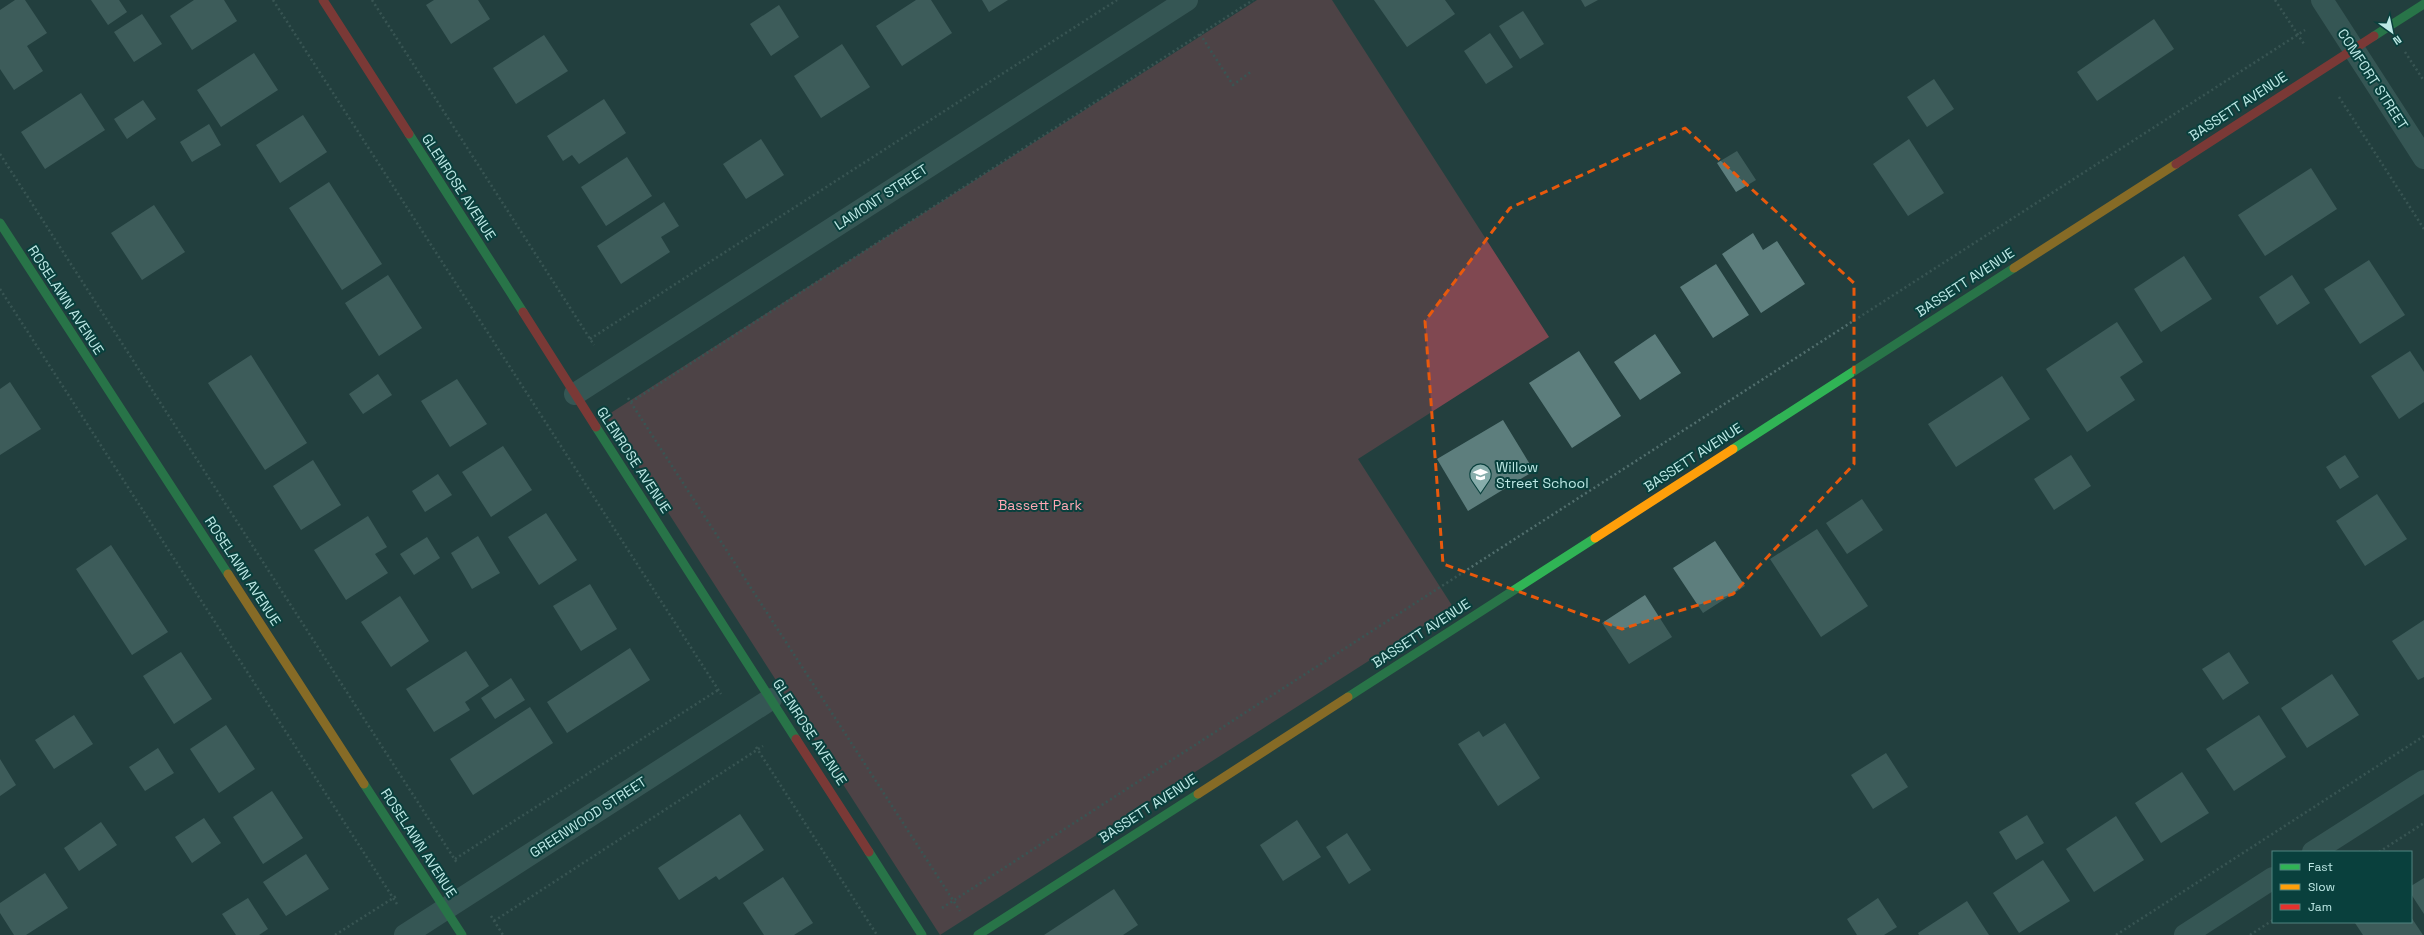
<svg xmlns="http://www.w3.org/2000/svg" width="2424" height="935" viewBox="0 0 2424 935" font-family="'Space Grotesk',sans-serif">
  <rect width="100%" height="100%" fill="#233f3e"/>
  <path fill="#804851" d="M1257 0H1332L1549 337 1358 459 1453 607 940 935 606 416Z"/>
  <path fill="#5d7e7d" d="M15 0H25L47 33 27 46 43 71 14 90 0 69V10Z
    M91 0H119L127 12 108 25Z
    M194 0H224L237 21 192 50 170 16Z
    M434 0H478L490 19 451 44 426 5Z
    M916 0H931L952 33 902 66 876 26Z
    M982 0H1008L989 12Z
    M1374 0H1445L1455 14 1407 47Z
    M1581 0H1598L1585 7Z
    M779 5 799 37 771 56 750 24Z
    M1523 11 1544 44 1520 59 1499 26Z
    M142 14 162 44 134 62 114 32Z
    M2154 19 2174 49 2097 101 2077 72Z
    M1490 33 1513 67 1486 84 1464 51Z
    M544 35 568 71 516 104 493 68Z
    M842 44 870 87 821 118 794 76Z
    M254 53 278 90 221 127 197 90Z
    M1934 79 1954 109 1927 127 1907 97Z
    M81 93 105 130 45 169 21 132Z
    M604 99 626 133 579 164 572 155 563 161 547 136Z
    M143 100 156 119 127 139 114 119Z
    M303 115 327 152 280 183 256 145Z
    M209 124 221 145 192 162 180 142Z
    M761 139 784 175 746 199 723 164Z
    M1909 139 1944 193 1908 216 1873 164Z
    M1737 151 1756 180 1736 192 1717 163Z
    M627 157 652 196 606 226 581 187Z
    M2311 168 2337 209 2265 256 2238 215Z
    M329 182 382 264 342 290 289 208Z
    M664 202 679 226 661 237 670 252 621 284 597 246Z
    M154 205 185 252 142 280 111 233Z
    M1753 233 1763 250 1777 241 1805 284 1761 313 1722 254Z
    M2184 256 2212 299 2161 332 2134 289Z
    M2369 260 2405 315 2360 344 2324 289Z
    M1716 264 1749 315 1713 338 1680 287Z
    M388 275 422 328 379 356 345 303Z
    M2292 275 2310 303 2277 325 2259 297Z
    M2117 322 2143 362 2120 377 2135 400 2087 432 2046 369Z
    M1655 334 1681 373 1640 400 1614 362Z
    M1579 351 1621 416 1572 448 1529 383Z
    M2410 351 2424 372V402L2399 419 2371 376Z
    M251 355 307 443 265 470 208 383Z
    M378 374 392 395 363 414 349 394Z
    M2002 376 2030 419 1956 467 1928 424Z
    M457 379 487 424 450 447 421 401Z
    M10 382 41 429 0 455V389Z
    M1503 420 1534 471 1468 511 1437 459Z
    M503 446 532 490 491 517 462 472Z
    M2071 455 2091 486 2054 510 2034 479Z
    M2345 455 2359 477 2340 489 2326 467Z
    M313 460 341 505 301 530 273 486Z
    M438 474 452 495 425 512 412 491Z
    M2377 494 2407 539 2365 566 2336 521Z
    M1862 499 1883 530 1847 554 1826 523Z
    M546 513 577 560 539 585 508 537Z
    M368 516 387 547 375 554 388 573 346 600 314 550Z
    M1817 529 1868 606 1821 637 1770 559Z
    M478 536 500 573 472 589 451 553Z
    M427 537 440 558 414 575 400 554Z
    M1715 541 1745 586 1703 613 1673 568Z
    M111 545 168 632 132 655 76 569Z
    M590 584 617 629 581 651 553 606Z
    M1645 595 1672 637 1629 664 1602 623Z
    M400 596 429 641 391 667 361 622Z
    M2424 620V677L2418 680 2392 641Z
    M630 648 650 680 567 733 547 702Z
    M466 651 489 686 465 702 470 710 434 732 406 689Z
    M181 652 212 699 174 724 143 676Z
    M2229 652 2249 683 2223 700 2202 669Z
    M2332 674 2359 715 2307 748 2281 708Z
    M511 678 525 700 495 719 481 698Z
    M530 707 553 743 473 795 450 759Z
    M74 715 93 744 54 769 35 740Z
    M2259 715 2286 757 2234 791 2206 749Z
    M1505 723 1540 778 1498 806 1458 744 1479 731 1483 737Z
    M226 725 255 769 219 793 190 749Z
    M158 748 174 773 145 791 129 767Z
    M1886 753 1908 787 1873 809 1851 775Z
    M0 759 16 785 0 796Z
    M2182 772 2209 813 2161 843 2135 803Z
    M272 791 303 838 263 864 233 817Z
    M740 814 764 850 719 880 716 876 679 900 658 868Z
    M2027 815 2044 843 2016 860 1999 832Z
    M2116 816 2144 860 2094 892 2066 849Z
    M204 818 221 843 192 863 175 837Z
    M1297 820 1321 857 1283 881 1260 845Z
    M101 822 117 845 79 871 64 848Z
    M1347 833 1371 870 1349 884 1326 847Z
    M306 854 329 889 286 916 263 882Z
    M2043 860 2070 901 2019 933 1993 893Z
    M45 873 68 908 26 935H14L0 913V903Z
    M783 877 813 923 794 935H764L743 903Z
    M2424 878V914L2411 894V886Z
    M1114 889 1138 925 1123 935H1044Z
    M248 898 268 929 259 935H236L222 914Z
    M1878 898 1897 927 1884 935H1857L1847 919Z
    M1967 901 1989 935H1919L1918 933Z
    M2411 917 2423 935H2363L2355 923 2411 922Z"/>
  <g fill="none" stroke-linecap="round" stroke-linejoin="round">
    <path stroke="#526f6e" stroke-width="2.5" stroke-dasharray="2 3" stroke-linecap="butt" d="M273 0 721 694
      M372 0 594 345
      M2275 0 2304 44
      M1200 34 1233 85 1252 71
      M2405 52 2424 81
      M2339 97 2424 229
      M0 154 457 863
      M0 289 397 904
      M590 339 1117 0
      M628 398 960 911
      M631 402 1253 0
      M756 747 877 935
      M2379 852 2424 823
      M455 859 718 690
      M942 908 2305 30
      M491 916 503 935
      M494 921 763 746
      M335 935 398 895
      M2116 935 2424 736
      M2250 935 2273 920"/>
    <path stroke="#4d7170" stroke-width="22" d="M2322 0 2424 158
      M575 394 1187 0
      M2313 852 2424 781
      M405 935 771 699
      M2185 935 2273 878"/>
    <path stroke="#30b455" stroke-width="9" d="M2374 36 2424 4
      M409 134 523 312
      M0 223 228 574
      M596 427 796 739
      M1733 449 2014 268
      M1348 697 1595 538
      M364 784 462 935
      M869 852 922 935
      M978 935 1198 794"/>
    <path stroke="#ff9f0a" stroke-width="9" d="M2014 268 2176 164
      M1595 538 1733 449
      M228 574 364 784
      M1198 794 1348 697"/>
    <path stroke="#e5322d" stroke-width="9" d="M323 0 409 134
      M2176 164 2374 36
      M523 312 596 427
      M796 739 869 852"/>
  </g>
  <path d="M0 0H2424V935H0ZM1685 128 1854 283V464L1733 594 1622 629 1443 564 1425 321 1510 208Z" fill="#233f3e" fill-opacity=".55" fill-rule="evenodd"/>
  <path fill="none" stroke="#e8590c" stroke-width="3" stroke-dasharray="8 5" stroke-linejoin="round" d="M1685 128 1854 283V464L1733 594 1622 629 1443 564 1425 321 1510 208Z"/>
  <defs>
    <symbol id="school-pin" viewBox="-11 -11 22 30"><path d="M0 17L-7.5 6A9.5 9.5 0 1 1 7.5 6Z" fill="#87adab" stroke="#09403d"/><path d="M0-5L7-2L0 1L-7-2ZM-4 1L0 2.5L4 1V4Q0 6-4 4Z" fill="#fff"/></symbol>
  </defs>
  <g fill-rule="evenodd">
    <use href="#school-pin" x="1468" y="462" width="25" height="34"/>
  </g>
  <g text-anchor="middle" stroke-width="4" stroke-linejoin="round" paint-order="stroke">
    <g font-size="14" fill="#bde8e5" stroke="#09403d">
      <text transform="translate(2373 79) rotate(57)" y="5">COMFORT STREET</text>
      <text transform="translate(2238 106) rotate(-33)" y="5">BASSETT AVENUE</text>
      <text transform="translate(459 187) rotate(57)" y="5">GLENROSE AVENUE</text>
      <text transform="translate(881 197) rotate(-33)" y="5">LAMONT STREET</text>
      <text transform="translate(1965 282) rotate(-33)" y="5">BASSETT AVENUE</text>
      <text transform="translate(66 300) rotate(57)" y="5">ROSELAWN AVENUE</text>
      <text transform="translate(1693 457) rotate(-33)" y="5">BASSETT AVENUE</text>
      <text transform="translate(634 460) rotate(57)" y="5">GLENROSE AVENUE</text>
      <text transform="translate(243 571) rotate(57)" y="5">ROSELAWN AVENUE</text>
      <text transform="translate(1421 633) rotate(-33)" y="5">BASSETT AVENUE</text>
      <text transform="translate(810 732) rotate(57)" y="5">GLENROSE AVENUE</text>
      <text transform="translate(1148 808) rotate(-33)" y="5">BASSETT AVENUE</text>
      <text transform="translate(588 817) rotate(-33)" y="5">GREENWOOD STREET</text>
      <text transform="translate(419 843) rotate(57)" y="5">ROSELAWN AVENUE</text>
    </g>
    <g font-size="14" fill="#bde8e5" stroke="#09403d" text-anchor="start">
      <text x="1496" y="472">Willow<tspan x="1496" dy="16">Street School</tspan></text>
    </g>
    <g font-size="14" fill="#fea7b3" stroke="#09403d">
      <text x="1040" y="510">Bassett Park</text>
    </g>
  </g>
  <rect x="2272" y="851" width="140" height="72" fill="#09403d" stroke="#518380"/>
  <rect x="2280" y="864" width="20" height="6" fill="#30b455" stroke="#518380"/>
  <text x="2308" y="871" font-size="12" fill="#bde8e5">Fast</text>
  <rect x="2280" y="884" width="20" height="6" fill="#ff9f0a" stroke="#518380"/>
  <text x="2308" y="891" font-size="12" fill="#bde8e5">Slow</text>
  <rect x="2280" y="904" width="20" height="6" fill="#e5322d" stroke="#518380"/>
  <text x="2308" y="911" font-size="12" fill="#bde8e5">Jam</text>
  <g transform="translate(2392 32) rotate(147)" stroke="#09403d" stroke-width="3" paint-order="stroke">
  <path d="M0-3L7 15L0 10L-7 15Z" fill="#bde8e5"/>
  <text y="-6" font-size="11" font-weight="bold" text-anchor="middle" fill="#bde8e5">N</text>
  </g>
</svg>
